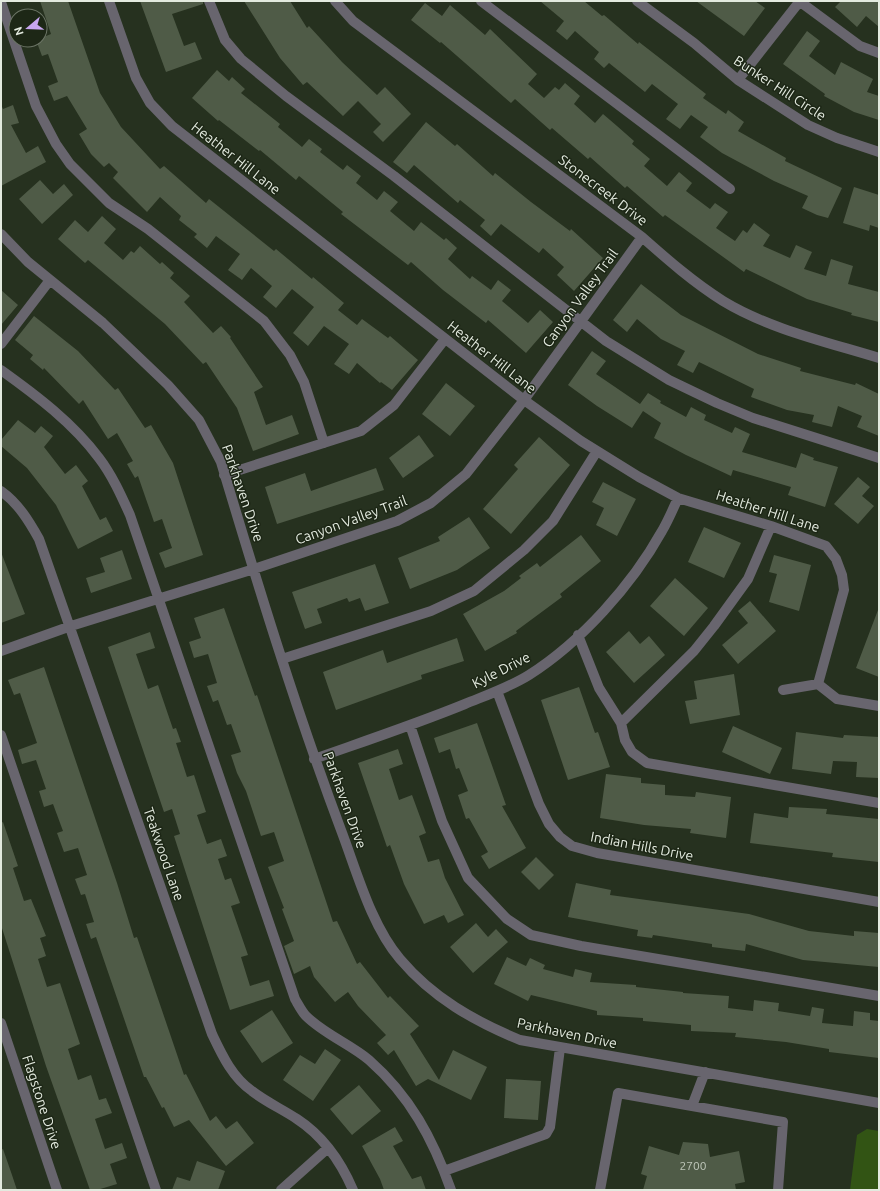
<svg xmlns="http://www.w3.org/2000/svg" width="880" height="1191" viewBox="0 0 880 1191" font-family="Ubuntu,sans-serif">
  <rect width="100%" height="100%" fill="#26311f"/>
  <path fill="#325414" d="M867 1129 879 1131V1190H850L857 1135Z"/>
  <path fill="#4f5b47" d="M40 1H68L100 93 121 127 160 169 164 166 206 203 209 199 274 251 276 249 312 279 313 277 344 303 338 310 357 325 362 319 388 338 390 336 418 360 392 390 381 382 380 383 357 363 349 374 334 364 349 344 324 326 308 346 293 333 314 307 292 289 276 308 263 297 272 286 251 268 242 280 228 270 240 254 216 236 207 248 194 237 197 234 179 220 181 216 160 197 147 212 113 178 118 172 109 163 104 167 91 154 79 134 87 129 67 96 54 101 48 86 58 82 48 54 42 56 36 40 51 34Z
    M140 1H203V4L172 14 184 46 195 42 202 59 166 72Z
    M244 1H290L307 28 309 26 342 62 377 95 385 87 411 114 383 142 373 132 381 124 358 101 343 116 307 82 303 85 280 58Z
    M540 1H584L602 16 604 15 638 44 639 42 706 94 703 98 726 114 728 110 744 122 738 131 786 158 785 161 842 188 828 218 817 215 802 208 808 196 774 181 722 153 700 137 708 127 691 115 680 129 666 119 678 104 652 84 645 92 609 63 604 68 594 59 599 52 575 31 567 40 556 31 564 21Z
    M696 1H755L765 8 744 36Z
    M841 1H879V27L866 16 857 27 835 7Z
    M425 3 442 16 450 5 485 35 490 29 537 74 528 84 544 98 555 87 559 90 565 83 580 96 574 104 595 123 603 114 617 126 634 141 632 144 650 159 644 166 667 186 679 172 692 183 686 191 710 209 715 203 728 212 716 228 735 241 743 230 747 233 754 223 770 235 763 246 790 258 796 245 812 252 804 269 826 276 831 259 853 266 848 284 879 292V322L851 315 852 313 807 299 746 269 744 272 665 215 663 217 627 186 625 188 590 157 588 159 552 128 550 130 515 99 511 103 441 42 440 43 411 20Z
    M807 31 820 41 809 56 835 75 841 62 873 79 867 92 879 96V120L854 112 824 96 825 94 783 64Z
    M217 70 229 81 232 77 245 89 241 93 280 124 278 127 302 147 309 139 322 149 320 152 343 170 347 165 361 176 356 183 377 200 384 191 398 202 390 211 414 231 421 222 444 240 446 238 457 248 448 259 470 279 472 276 491 290 498 280 511 290 502 301 528 323 540 310 553 322 526 353 488 320 486 323 443 290 411 262 408 265 341 214 343 212 299 176 296 180 260 150 259 151 219 120 218 121 192 98Z
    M1 105 3 109 13 105 19 123 11 125 26 153 38 146 46 162 1 186Z
    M426 122 455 146 457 144 493 176 495 173 531 202 570 231 571 229 603 258 574 291 557 275 564 267 543 248 539 253 501 224 491 236 480 226 485 220 460 200 458 203 414 165 407 173 393 162Z
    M40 180 53 194 64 184 73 195 42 224 19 199Z
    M854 187 879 195V228L870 225 869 231 843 223Z
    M102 216 116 229 104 243 123 260 131 251 134 253 140 246 160 264 162 262 174 273 170 278 190 296 184 302 213 333 221 326 231 337 230 338 263 387 254 392 266 425 292 415 299 434 253 451 237 408 206 362 203 364 165 324 88 260 85 263 58 239 75 220 88 232Z
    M641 284 681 315 758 354 801 368 800 371 855 385 856 383 879 394V436L857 427 862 416 838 406 832 427 812 422 814 415 787 410 751 397 754 389 699 362 693 373 677 365 685 351 661 339 637 319 627 332 613 320Z
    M1 290 18 305 1 325Z
    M34 316 78 351 115 390 118 388 145 428 151 425 173 463 203 555 165 568 159 553 172 548 162 519 154 522 138 476 135 478 127 464 133 461 117 433 108 439 83 400 79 404 44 368 43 370 30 359 33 355 15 340Z
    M592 351 606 361 596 374 640 404 648 393 661 401 660 403 686 417 691 407 706 415 704 420 732 433 735 427 750 434 742 452 796 468 801 453 814 458 813 460 838 467 825 507 788 495 791 487 733 470 731 476 686 455 654 438 661 423 643 411 632 428 597 406 568 385Z
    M446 383 475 406 450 436 422 414Z
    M18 420 35 433 41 426 53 436 44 447 65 474 76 465 88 481 82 486 100 520 106 517 113 531 78 549 56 505 27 468 1 446V440Z
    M419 435 434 456 403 478 389 458Z
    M539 437 570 465 511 534 483 509 518 469 514 465Z
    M376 468 384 490 277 524 265 487 305 473 311 491Z
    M858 477 870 487 862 496 874 506 858 524 834 504Z
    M603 482 636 499 617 536 596 525 604 508 592 502Z
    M469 517 490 548 457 570 410 589 398 558 440 541 438 537Z
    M704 527 741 543 724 578 688 562Z
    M581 535 601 561 560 594 562 597 516 631 517 633 485 651 463 614 504 591 521 578 519 576 537 563 540 567Z
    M122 550 132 579 91 593 86 578 105 572 100 558Z
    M1 552 25 614 1 623Z
    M774 555 811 565 799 611 769 602 777 574 769 572Z
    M375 564 389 603 365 611 360 598 349 602 347 598 317 609 322 623 305 629 292 592Z
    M675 578 708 608 684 636 650 606Z
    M750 601 776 631 738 664 722 645 748 623 738 611Z
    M224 608 255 696 257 695 333 922 337 921 357 964 360 962 388 998 390 996 419 1026 410 1034 439 1080 453 1050 487 1067 471 1100 428 1079 416 1086 394 1050 388 1055 377 1043 386 1035 358 1006 348 992 335 1002 314 977 310 966 294 974 284 946 294 941 282 909 284 908 268 867 284 861 274 832 261 836 246 791 237 773 231 755 241 752 231 724 227 725 218 700 213 702 207 686 217 683 208 654 194 658 189 642 201 638 194 618Z
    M878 610H879V677L856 668Z
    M629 631 640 644 649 636 665 655 634 683 606 652Z
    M150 632 155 648 136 654 148 689 158 685 173 729 176 728 181 742 176 743 187 777 194 775 206 812 197 815 207 844 221 839 227 856 218 859 225 880 231 878 240 903 231 906 248 955 241 957 250 986 269 980 274 996 230 1010 174 836 180 834 172 809 164 812 108 647Z
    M457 638 464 661 421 675 422 679 336 710 323 672 383 650 387 663Z
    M44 667 117 883 134 938 137 937 184 1075 186 1074 210 1121 216 1116 226 1129 237 1121 254 1143 226 1166 189 1120 174 1127 164 1107 162 1108 146 1077H144L96 937 91 939 86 924 94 922 85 894 81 895 75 879 87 875 78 848 64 852 57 833 63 831 53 804 44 807 39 791 46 789 36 760 22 764 18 750 37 743 20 693 14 695 8 680Z
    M734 674 740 715 690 724 685 701 697 699 694 681Z
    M579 687 595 733 598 732 610 767 568 780 541 700Z
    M477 723 506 805 502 806 526 848 489 869 481 856 488 852 469 818 466 819 458 795 468 791 459 768 456 769 450 749 439 753 434 738Z
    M733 726 782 748 770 774 722 752Z
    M796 732 843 738 844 735 879 737V778L856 777 857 762 833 761 831 774 792 769Z
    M398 749 403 764 389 769 399 800 412 795 426 833 419 836 428 862 439 859 445 878 464 915 448 923 444 915 424 924 404 884 390 845 387 847 358 763Z
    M606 774 641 778V783L665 785V795L695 797 696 792 731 797 726 838 690 833 691 829 644 825 600 818Z
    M789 807 827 809 826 814 879 819V862L832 857 833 853 750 843 754 813 788 818Z
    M3 822 18 866 13 868 24 901 31 899 46 936 40 938 46 956 38 959 47 987 60 983 80 1044 68 1049 78 1080 91 1075 99 1100 106 1098 112 1113 95 1119 105 1149 122 1143 127 1158 110 1164 117 1184 97 1190H90L46 1066 1 925V823Z
    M536 857 554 875 539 890 521 872Z
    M576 883 611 890 610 895 749 914 809 931 854 936V931L879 933V967L803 960 746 944 745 951 712 947V944L653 935 652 938 637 936 638 930 568 917Z
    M476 923 488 937 496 929 508 942 473 973 450 947Z
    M507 957 526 966 530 958 545 965 543 969 573 977 575 969 592 973 590 982 636 985V987L683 992V993L729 996 728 1008 753 1011 754 1000 779 1003 778 1011 810 1016 812 1007 824 1009 822 1023 853 1026 854 1011 870 1013V1020L879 1021V1058L829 1052V1049L786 1042 735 1037 736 1033 691 1031V1025L643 1021V1018L597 1015V1011L531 995 528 1001 494 984Z
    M272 1010 293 1043 262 1063 240 1031Z
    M325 1049 341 1060 313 1101 283 1080 300 1055 315 1064Z
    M506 1079 541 1081 538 1120 504 1118Z
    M359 1085 381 1111 352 1135 330 1109Z
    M395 1127 403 1141 393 1146 412 1179 421 1176 426 1190H384L380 1179 362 1146Z
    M683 1142 708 1144 710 1157 739 1151 745 1182 735 1184 736 1190H643L647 1176 641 1174 649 1146 679 1155Z
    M3 1149 12 1175 17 1190H1V1150Z
    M197 1161 225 1171 218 1190H172L177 1177 190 1181Z"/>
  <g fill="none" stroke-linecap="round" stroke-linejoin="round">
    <path stroke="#68656e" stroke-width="10" d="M109 1 136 78 150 103 172 126 524 400 581 441 639 477 678 498 771 526 826 546 836 559 842 575 844 590 818 684
      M209 1 225 40 241 59 286 96 394 176 606 341 669 380 717 403 753 418 879 458
      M335 1 353 21 642 237C668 260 693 282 723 301 769 329 827 342 879 358
      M481 1 730 189
      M637 1 694 43 738 80 808 125 837 138 879 152
      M799 1 860 46 879 53
      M1 2 36 106 56 144 70 164 109 203 148 229 264 321 290 355 304 382 324 443
      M738 80 800 1
      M1 234 28 262 103 323 168 385 199 420 221 462C258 586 296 710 341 830 357 872 371 925 400 959 433 998 474 1021 520 1040L879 1103
      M1 344 50 280
      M1 370C36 395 73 423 99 458 112 475 121 495 130 515L295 999C298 1004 302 1012 306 1016 324 1034 350 1044 369 1060 410 1096 433 1139 451 1190
      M224 475 361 431 394 405 445 339
      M1 491C18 503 29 521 39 539L212 1034C222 1055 232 1077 252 1091 266 1102 282 1109 297 1119 323 1136 341 1162 353 1190
      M578 635 599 688 621 723 625 740 632 752 647 763 879 803
      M1 651 71 626 254 569 397 521 431 503 466 474 524 400 642 237
      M282 659 431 611 474 591 524 550 553 521 597 451
      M783 690 818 684 837 699 879 706
      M497 691 539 804 549 824 560 837 572 846 597 853 879 902
      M621 723 694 651 714 626 748 579 771 526
      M410 725 442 821 468 878 507 919 531 935 581 946 879 996
      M1 735 156 1190
      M314 759C365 741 416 724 465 704 487 695 510 687 529 675 581 642 632 585 662 531 668 521 673 509 678 498
      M1 1023 57 1190
      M705 1072 692 1106 783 1122 778 1190
      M444 1171 546 1134 550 1127 560 1048
      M281 1190 328 1148
      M600 1190 618 1093 692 1106"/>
  </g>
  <g text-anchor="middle" stroke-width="3" stroke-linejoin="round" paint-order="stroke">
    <g font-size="12" fill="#bec6b9">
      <text x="693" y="1170">2700</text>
    </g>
    <g font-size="14" fill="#e3eadf" stroke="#1d2716">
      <text transform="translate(780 88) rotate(33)" y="5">Bunker Hill Circle</text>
      <text transform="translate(236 158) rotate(38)" y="5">Heather Hill Lane</text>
      <text transform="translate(603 190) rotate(37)" y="5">Stonecreek Drive</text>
      <text transform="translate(580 298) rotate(-54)" y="5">Canyon Valley Trail</text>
      <text transform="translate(492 357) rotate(38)" y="5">Heather Hill Lane</text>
      <text transform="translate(243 493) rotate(71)" y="5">Parkhaven Drive</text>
      <text transform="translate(768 511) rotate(18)" y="5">Heather Hill Lane</text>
      <text transform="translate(351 520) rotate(-20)" y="5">Canyon Valley Trail</text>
      <text transform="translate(501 670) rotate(-27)" y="5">Kyle Drive</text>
      <text transform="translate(345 800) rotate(70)" y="5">Parkhaven Drive</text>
      <text transform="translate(642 846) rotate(11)" y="5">Indian Hills Drive</text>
      <text transform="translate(164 854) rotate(71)" y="5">Teakwood Lane</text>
      <text transform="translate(567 1033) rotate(12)" y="5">Parkhaven Drive</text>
      <text transform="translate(42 1102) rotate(72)" y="5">Flagstone Drive</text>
    </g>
  </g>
  <rect width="880" height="1191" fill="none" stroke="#e3eadf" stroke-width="4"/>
  <g transform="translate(28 28) rotate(251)"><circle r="19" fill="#1d2716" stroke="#6c7566"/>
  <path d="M0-3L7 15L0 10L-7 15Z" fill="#c7a6ef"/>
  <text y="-6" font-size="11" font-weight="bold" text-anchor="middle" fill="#e3eadf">N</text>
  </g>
</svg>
